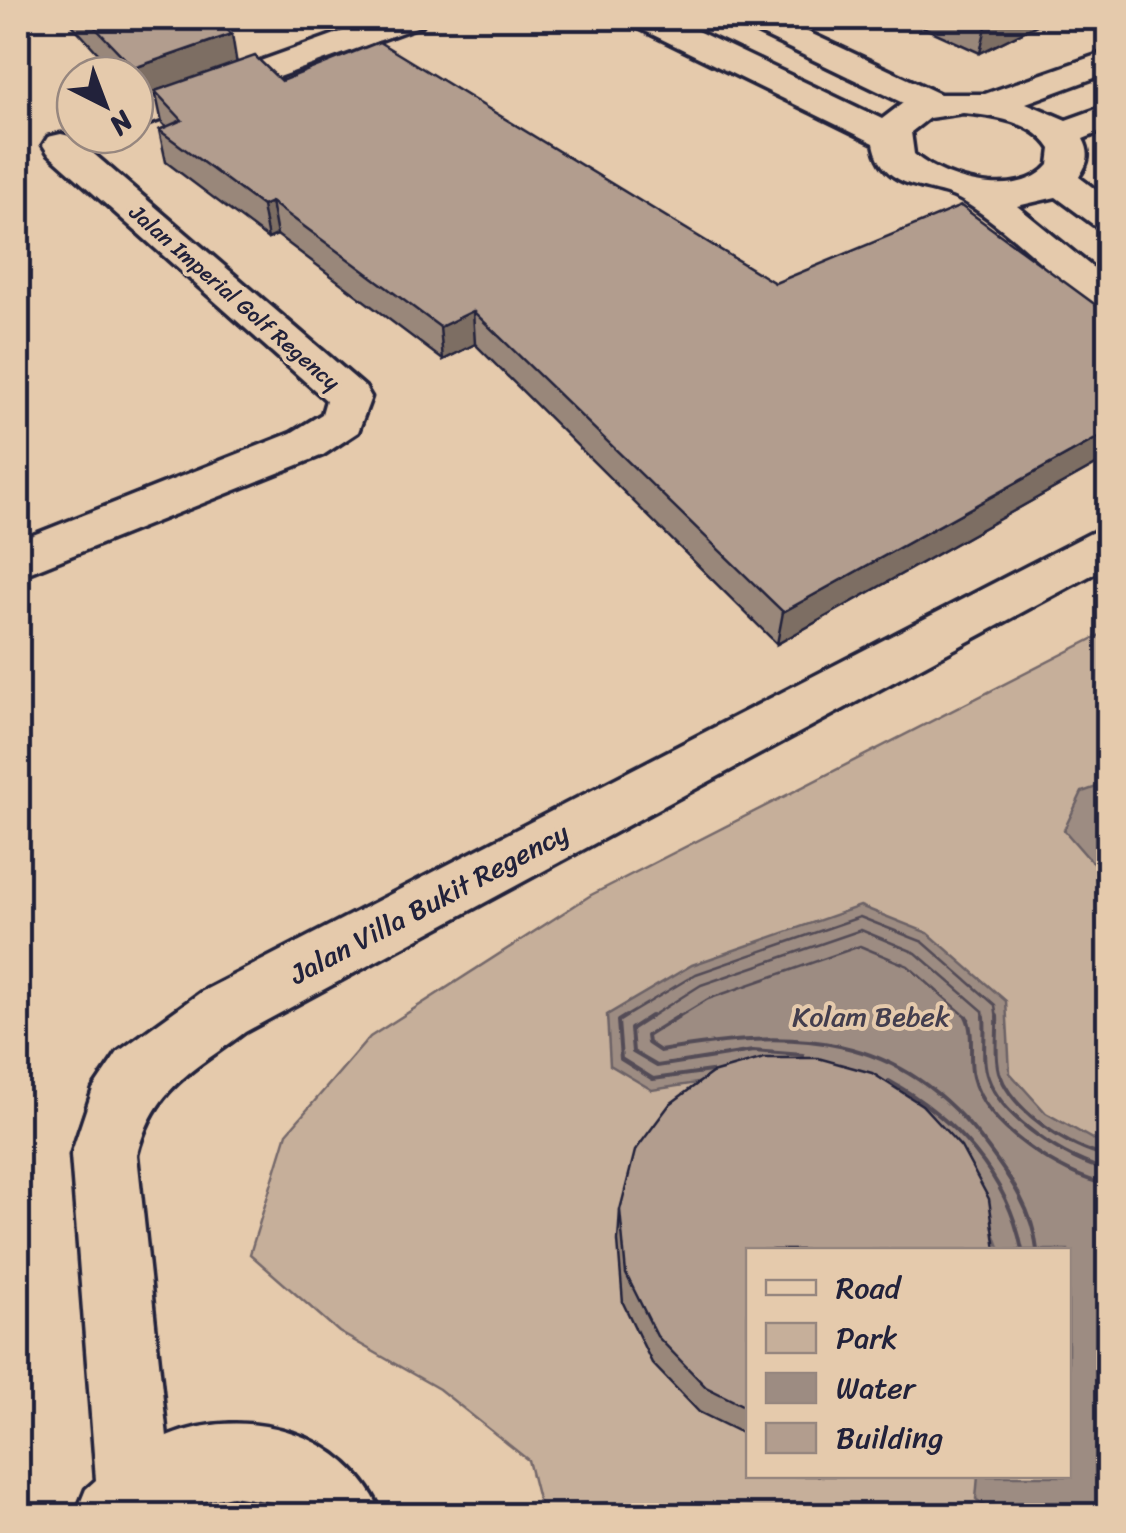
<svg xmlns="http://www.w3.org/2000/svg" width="1126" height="1533" viewBox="0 0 1126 1533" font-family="Sriracha,sans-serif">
  <rect width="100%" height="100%" fill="#e5caac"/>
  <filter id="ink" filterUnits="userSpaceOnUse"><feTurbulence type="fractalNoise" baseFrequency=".01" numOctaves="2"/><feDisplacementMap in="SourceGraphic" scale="20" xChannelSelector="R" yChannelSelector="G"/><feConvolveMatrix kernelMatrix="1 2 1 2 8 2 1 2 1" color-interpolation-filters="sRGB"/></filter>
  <g filter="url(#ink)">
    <path fill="#c6af9a" stroke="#74686a" stroke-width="2.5" fill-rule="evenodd" d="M1108 631V1515H542L528 1460 439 1389 339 1332 250 1254 287 1133 370 1037 591 895ZM748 1250H1068V1476H748Z"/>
    <path fill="#9d8c82" stroke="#6c6266" stroke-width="2.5" d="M1108 783V873L1097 868 1064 830 1082 792Z
      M860 906 928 933 1006 1001 1010 1073 1046 1113 1108 1148V1515H995L976 1499 978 1476H1068V1250H1000L987 1213 755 1074 652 1090 610 1065 607 1015 692 965Z"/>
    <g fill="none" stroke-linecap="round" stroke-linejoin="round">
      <path stroke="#534c57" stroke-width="2.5" d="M621 1019 696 974 860 917 923 942 995 1005 997 1019
        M647 1019 701 985 861 930 916 953 983 1011 984 1019
        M675 1019 708 999 860 946 908 966 969 1019"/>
      <path stroke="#534c57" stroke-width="4" d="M626 1016 618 1021 621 1059 653 1079 711 1071
        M651 1016 631 1029 633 1052 657 1066 753 1051 803 1055
        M679 1016 647 1036 648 1043 660 1051C793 1028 900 1029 988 1148 1011 1179 1033 1211 1037 1250
        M966 1016C975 1033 968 1058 973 1077 985 1127 1061 1175 1108 1185
        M984 1016C986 1036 981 1059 988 1078 1002 1118 1068 1162 1108 1170
        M997 1016C998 1034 994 1054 999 1072 1012 1112 1069 1148 1108 1157
        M889 1081C954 1117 1008 1176 1022 1250"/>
      <defs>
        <path id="street" d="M380 18H427L422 25 135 129V106Z
          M628 18H670L882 119 903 103 741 25 737 18H778L940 94H985L1108 51V73L1026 103 1066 120 1108 105V129L1083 139C1091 154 1088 163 1079 177L1108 199V229L1094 225 1056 197 1017 206 1108 280V312L1093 309C1053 275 1010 231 966 203 935 182 883 195 874 143L633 25ZM963 113C994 116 1033 121 1051 149L1049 165C1020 200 945 182 914 154L911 132 929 118Z
          M61 134 74 137 365 387 371 397 358 432 323 455 18 577V541L291 433 322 414 326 400 48 153 43 145 48 137Z
          M1108 528V566L245 1032C192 1072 154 1087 137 1155L167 1437C247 1404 349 1432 383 1516H294L272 1502 232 1496 195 1503 174 1516H75L86 1489 96 1480 71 1155 93 1089 118 1052 201 992 1091 533Z"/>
      </defs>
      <use href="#street" stroke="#22223b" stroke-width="7"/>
      <use href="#street" fill="#e5caac" fill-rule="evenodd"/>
    </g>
    <path fill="#99877a" stroke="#22223b" stroke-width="2.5" d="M66 18H214L237 62 775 283 1108 314V458L777 644 475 344 443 360 277 235 268 239 166 162 159 130 166 127 162 123 156 95 141 100 135 93V75H118Z
      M903 18H1051L980 53Z
      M1108 955V973L1104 962Z
      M620 1210 748 1250V1436L699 1412 652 1363 623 1303 618 1241Z"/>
    <path fill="#7d6e63" stroke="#22223b" stroke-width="2.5" d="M988 18H1051L980 53Z
      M232 34 237 65 155 91 156 95 141 100 134 68Z
      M271 202 277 235 268 239 262 206Z
      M473 311 475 344 443 360 440 327Z
      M1108 432V458L777 644 783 612Z"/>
    <path fill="#b29d8e" stroke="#22223b" stroke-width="2.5" d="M86 18H214L232 34 134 68Z
      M379 42 775 283 961 206 1108 314V432L783 612 473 311 440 327 271 202 262 206 159 130 182 120 155 91 255 56 281 81Z
      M764 1058H818L872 1073 922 1105 961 1147 989 1199 996 1250H748V1408L706 1387 657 1336 626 1274 620 1210 635 1151 670 1104 712 1073Z"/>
  </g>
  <g text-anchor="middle" stroke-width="8" stroke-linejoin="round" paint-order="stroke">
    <g font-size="22" fill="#22223b" stroke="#e5caac">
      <text transform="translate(235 297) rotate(41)" y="8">Jalan Imperial Golf Regency</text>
    </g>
    <g font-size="28" fill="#22223b" stroke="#e5caac">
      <text transform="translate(429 903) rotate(-28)" y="10">Jalan Villa Bukit Regency</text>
    </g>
    <g font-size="28" fill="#433e4e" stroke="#e5caac">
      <text x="871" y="1026">Kolam Bebek</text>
    </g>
  </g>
  <rect width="1126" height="1533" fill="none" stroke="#e5caac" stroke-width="60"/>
  <rect x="30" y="30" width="1066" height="1473" fill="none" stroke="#22223b" stroke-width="4" filter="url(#ink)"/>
  <rect x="746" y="1248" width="325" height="230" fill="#e5caac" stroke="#97877f" stroke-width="2.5"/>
  <rect x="766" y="1280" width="50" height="15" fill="#e5caac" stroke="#97877f" stroke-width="2.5"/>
  <text x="836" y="1298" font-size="30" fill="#22223b">Road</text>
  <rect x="766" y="1323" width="50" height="30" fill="#c6af9a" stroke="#97877f" stroke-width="2.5"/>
  <text x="836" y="1348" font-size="30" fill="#22223b">Park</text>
  <rect x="766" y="1373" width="50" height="30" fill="#9d8c82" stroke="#97877f" stroke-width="2.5"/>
  <text x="836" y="1398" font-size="30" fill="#22223b">Water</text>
  <rect x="766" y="1423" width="50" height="30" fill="#b29d8e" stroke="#97877f" stroke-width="2.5"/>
  <text x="836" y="1448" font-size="30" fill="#22223b">Building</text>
  <g transform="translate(105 105) rotate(138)"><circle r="48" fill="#e5caac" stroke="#97877f" stroke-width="2.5"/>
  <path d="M0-8L18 38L0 25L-18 38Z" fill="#22223b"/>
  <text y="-15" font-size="28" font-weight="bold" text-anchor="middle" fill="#22223b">N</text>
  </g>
</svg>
